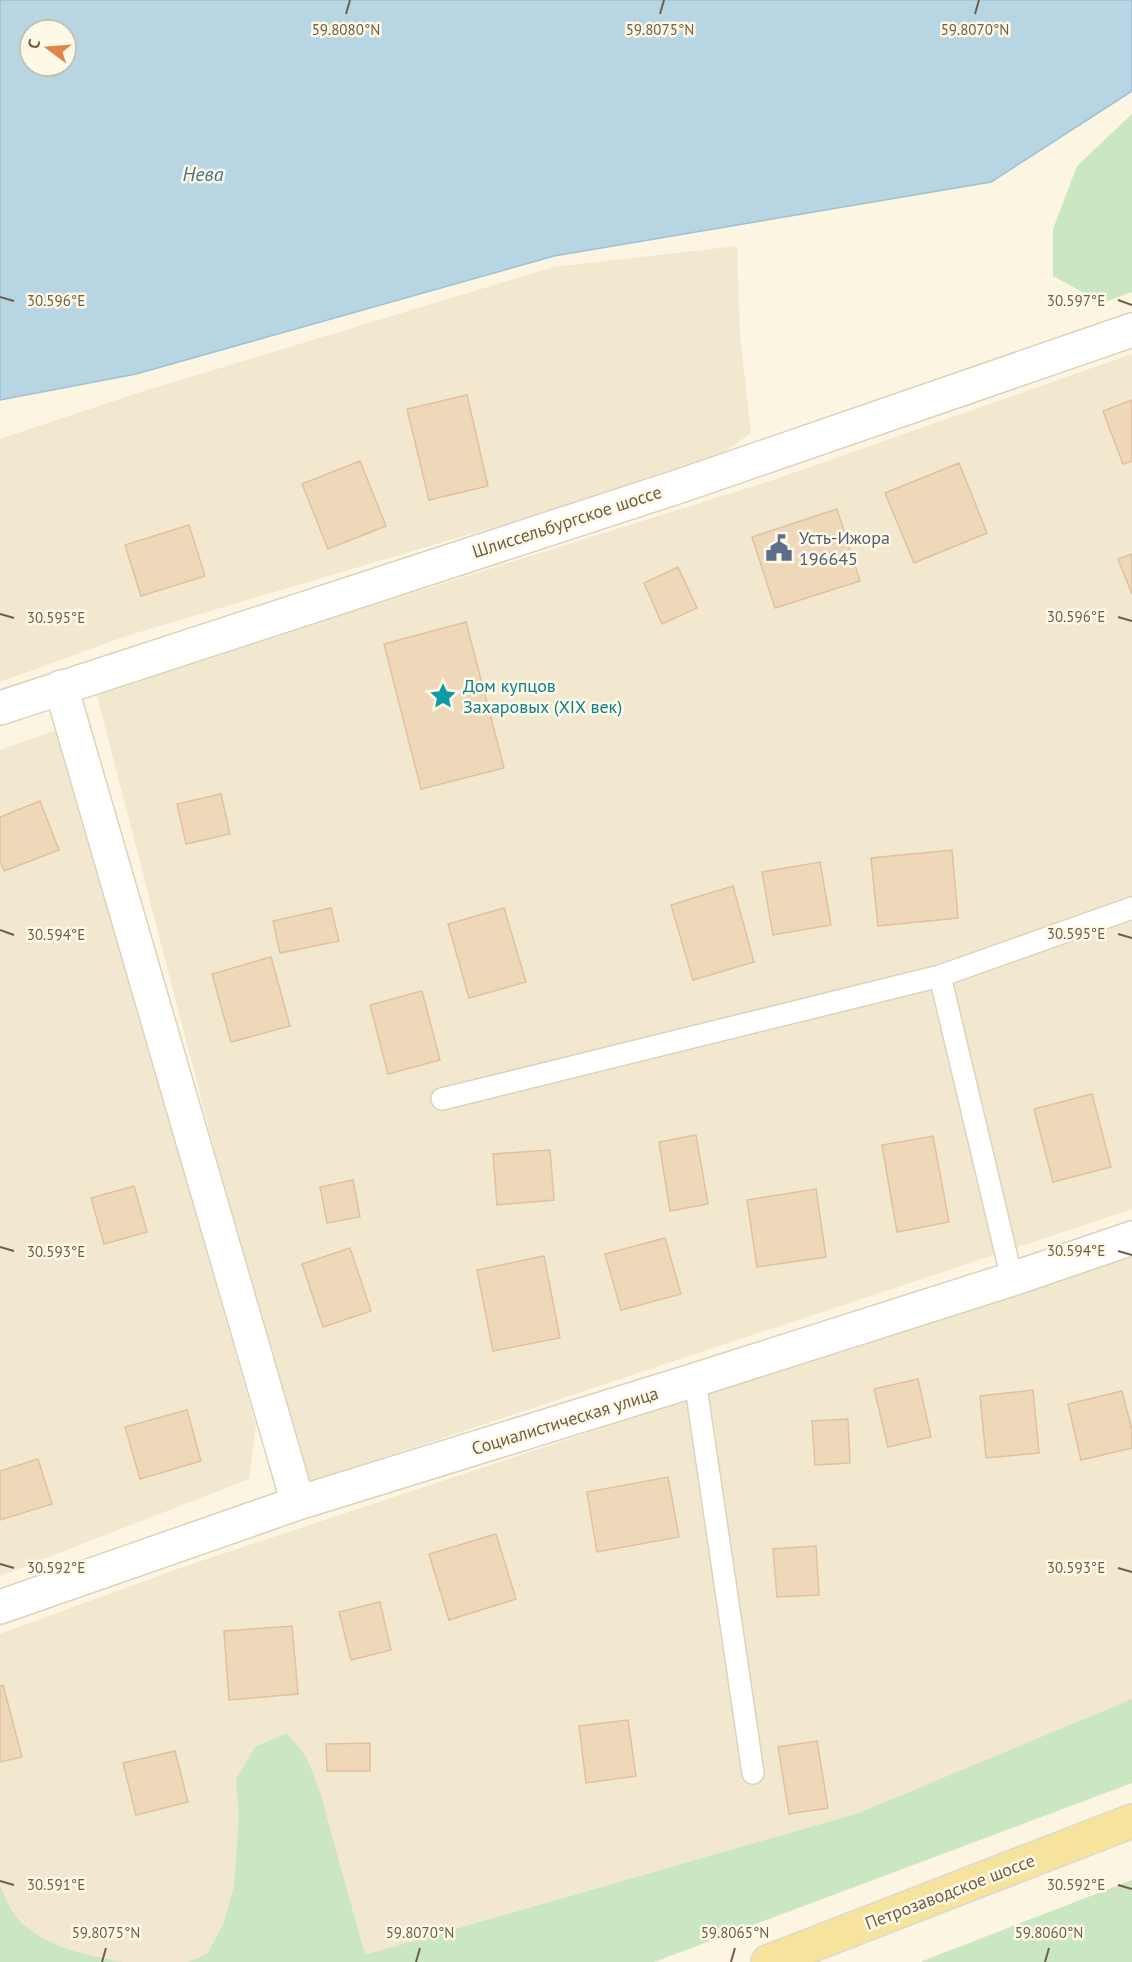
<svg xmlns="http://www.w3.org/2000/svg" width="1132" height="1962" viewBox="0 0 1132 1962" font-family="'PT Sans',sans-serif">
  <rect width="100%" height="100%" fill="#fbf5e1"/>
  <path fill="#f2e8d0" d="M737 246 740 335 751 433 707 464 126 636 0 682V439L144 391 554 267Z
    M1132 354V1209L301 1485 96 692 770 481Z
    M59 729 256 1426 249 1479 0 1576V750Z
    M1132 1252V1743L527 1962H0V1634L180 1568Z"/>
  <path fill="#cae7c1" d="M1132 114V292L1102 303 1053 276V229L1077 166Z
    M1132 1699V1783L654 1962H188L207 1954 223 1925 234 1886 239 1816 236 1779 255 1747 287 1733 307 1758 320 1792 365 1955 859 1813Z
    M1132 1880V1962H920Z
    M0 1885C4 1894 8 1906 14 1914 40 1948 85 1954 123 1962H0Z"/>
  <path fill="#b7d5e3" stroke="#9ec2d4" stroke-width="1.5" fill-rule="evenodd" d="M0 0H1132V91L991 182 554 256 136 374 0 400ZM30 30H66V66H30Z"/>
  <path fill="#efd8ba" stroke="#e1c19b" stroke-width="1.5" d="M467 395 488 486 429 500 407 409Z
    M1132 400V461L1123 464 1103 411Z
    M360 461 386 526 328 549 302 484Z
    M959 463 987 533 914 563 885 493Z
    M837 509 860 581 775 608 752 537Z
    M189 525 205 576 141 596 125 545Z
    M1132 554V594L1118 559Z
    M678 567 697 608 662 624 644 583Z
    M466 622 504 768 421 789 384 644Z
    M221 794 230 834 186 844 177 804Z
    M40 801 59 850 4 871 0 861V817Z
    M952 850 958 918 878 926 871 858Z
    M820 862 831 925 773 935 762 872Z
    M733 886 754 962 693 980 671 905Z
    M331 908 339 941 280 953 273 921Z
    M504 908 526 982 469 998 448 924Z
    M271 957 290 1026 231 1042 212 974Z
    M422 991 440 1060 388 1074 370 1005Z
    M1092 1094 1111 1167 1053 1182 1034 1109Z
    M696 1135 708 1204 670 1211 659 1142Z
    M933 1136 949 1222 897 1232 882 1145Z
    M550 1150 554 1200 497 1205 493 1154Z
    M353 1180 360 1217 327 1223 320 1187Z
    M134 1186 147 1232 104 1244 91 1198Z
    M816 1189 826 1257 757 1267 747 1200Z
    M665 1238 681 1294 621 1310 605 1254Z
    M350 1248 371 1311 323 1327 302 1264Z
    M544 1256 560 1338 493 1351 477 1270Z
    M918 1379 931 1437 888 1447 874 1389Z
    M1033 1390 1039 1453 986 1458 980 1396Z
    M1122 1391 1132 1430V1448L1081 1460 1068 1404Z
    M187 1410 201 1461 140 1479 125 1427Z
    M848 1419 850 1463 815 1465 812 1421Z
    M38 1459 52 1504 0 1520V1471Z
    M668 1477 679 1537 597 1552 587 1492Z
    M496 1534 516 1599 449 1620 429 1554Z
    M816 1546 819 1595 777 1597 773 1549Z
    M380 1602 391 1650 351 1660 339 1612Z
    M292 1626 298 1694 229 1700 224 1631Z
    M3 1685 22 1757 0 1762V1686Z
    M628 1720 636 1776 586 1783 579 1726Z
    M817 1741 828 1808 789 1814 778 1747Z
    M370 1743V1771H327L326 1744Z
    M175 1751 188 1802 136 1815 123 1763Z"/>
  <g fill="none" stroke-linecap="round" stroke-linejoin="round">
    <defs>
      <path id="service" d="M940 976 1012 1279
        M442 1099 940 976 1132 908
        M695 1380 753 1773"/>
      <path id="minor" d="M61 687 298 1503
        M0 708 680 486 1132 330
        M0 1607 298 1503 695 1380 1012 1279 1132 1238"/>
      <path id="primary" d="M768 1962 1132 1821"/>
    </defs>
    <use href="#service" stroke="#ded2bd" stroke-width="24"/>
    <use href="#minor" stroke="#ded2bd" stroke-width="36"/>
    <use href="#primary" stroke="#ddd8d3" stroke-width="36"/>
    <use href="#service" stroke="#fff" stroke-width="21"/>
    <use href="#minor" stroke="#fff" stroke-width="33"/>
    <use href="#primary" stroke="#f7e49c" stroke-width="33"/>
  </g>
  <path fill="none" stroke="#705e49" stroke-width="2" d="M346 14 350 0M660 14 664 0M975 14 979 0M0 297 14 301M1118 300 1132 305M0 614 14 618M1118 617 1132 621M0 930 14 935M1118 934 1132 938M0 1247 14 1251M1118 1251 1132 1255M0 1564 14 1568M1118 1568 1132 1572M0 1881 14 1885M1118 1885 1132 1889M102 1962 106 1948M416 1962 420 1948M731 1962 735 1948M1045 1962 1049 1948"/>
  <defs>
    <symbol id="civic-bare" viewBox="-9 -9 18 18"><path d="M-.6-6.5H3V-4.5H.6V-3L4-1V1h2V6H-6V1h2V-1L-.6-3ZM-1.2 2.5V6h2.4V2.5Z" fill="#5c6f8a" stroke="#fef9e7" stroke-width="2.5" paint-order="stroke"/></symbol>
    <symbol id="sight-bare" viewBox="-9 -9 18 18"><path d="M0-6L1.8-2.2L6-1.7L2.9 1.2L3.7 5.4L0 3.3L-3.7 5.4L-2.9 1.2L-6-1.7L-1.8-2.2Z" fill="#0f9aa8" stroke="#fef9e7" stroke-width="2.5" paint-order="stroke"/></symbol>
  </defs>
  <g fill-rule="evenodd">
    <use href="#civic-bare" x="760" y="529" width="38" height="38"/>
    <use href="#sight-bare" x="424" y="677" width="38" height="38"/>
  </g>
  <g text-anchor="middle" stroke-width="5" stroke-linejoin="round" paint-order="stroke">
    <g font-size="18" fill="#705e49" stroke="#fef9e7">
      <text transform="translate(567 522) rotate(-18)" y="6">Шлиссельбургское шоссе</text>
      <text transform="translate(565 1421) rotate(-17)" y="6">Социалистическая улица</text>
      <text transform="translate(950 1892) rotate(-21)" y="6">Петрозаводское шоссе</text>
    </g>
    <g font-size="18" fill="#4e5e75" stroke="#fef9e7" text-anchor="start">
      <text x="799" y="544">Усть-Ижора<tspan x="799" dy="21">196645</tspan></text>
    </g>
    <g font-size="18" fill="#0d838f" stroke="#fef9e7" text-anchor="start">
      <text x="463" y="692">Дом купцов<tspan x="463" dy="21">Захаровых (XIX век)</tspan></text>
    </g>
    <g font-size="20" font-style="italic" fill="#47748a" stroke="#fef9e7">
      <text x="203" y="181">Нева</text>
    </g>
  </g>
  <g font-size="15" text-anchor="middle" fill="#705e49" stroke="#fef9e7" stroke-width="5" stroke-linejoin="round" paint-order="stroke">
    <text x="346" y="35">59.8080°N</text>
    <text x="660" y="35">59.8075°N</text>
    <text x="975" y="35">59.8070°N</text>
    <text x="1076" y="306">30.597°E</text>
    <text x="56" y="306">30.596°E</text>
    <text x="1076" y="622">30.596°E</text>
    <text x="56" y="623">30.595°E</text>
    <text x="1076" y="939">30.595°E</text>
    <text x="56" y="940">30.594°E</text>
    <text x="1076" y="1256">30.594°E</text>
    <text x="56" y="1257">30.593°E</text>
    <text x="1076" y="1573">30.593°E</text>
    <text x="56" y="1573">30.592°E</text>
    <text x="1076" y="1890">30.592°E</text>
    <text x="56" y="1890">30.591°E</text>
    <text x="106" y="1938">59.8075°N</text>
    <text x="420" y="1938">59.8070°N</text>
    <text x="735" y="1938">59.8065°N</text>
    <text x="1049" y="1938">59.8060°N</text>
  </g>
  <g transform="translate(48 48) rotate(286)"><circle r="28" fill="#fef9e7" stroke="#c5bba8" stroke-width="1.5"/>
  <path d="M0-4.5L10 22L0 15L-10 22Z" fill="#e0854b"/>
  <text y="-9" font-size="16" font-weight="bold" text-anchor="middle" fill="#705e49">С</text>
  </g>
</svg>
